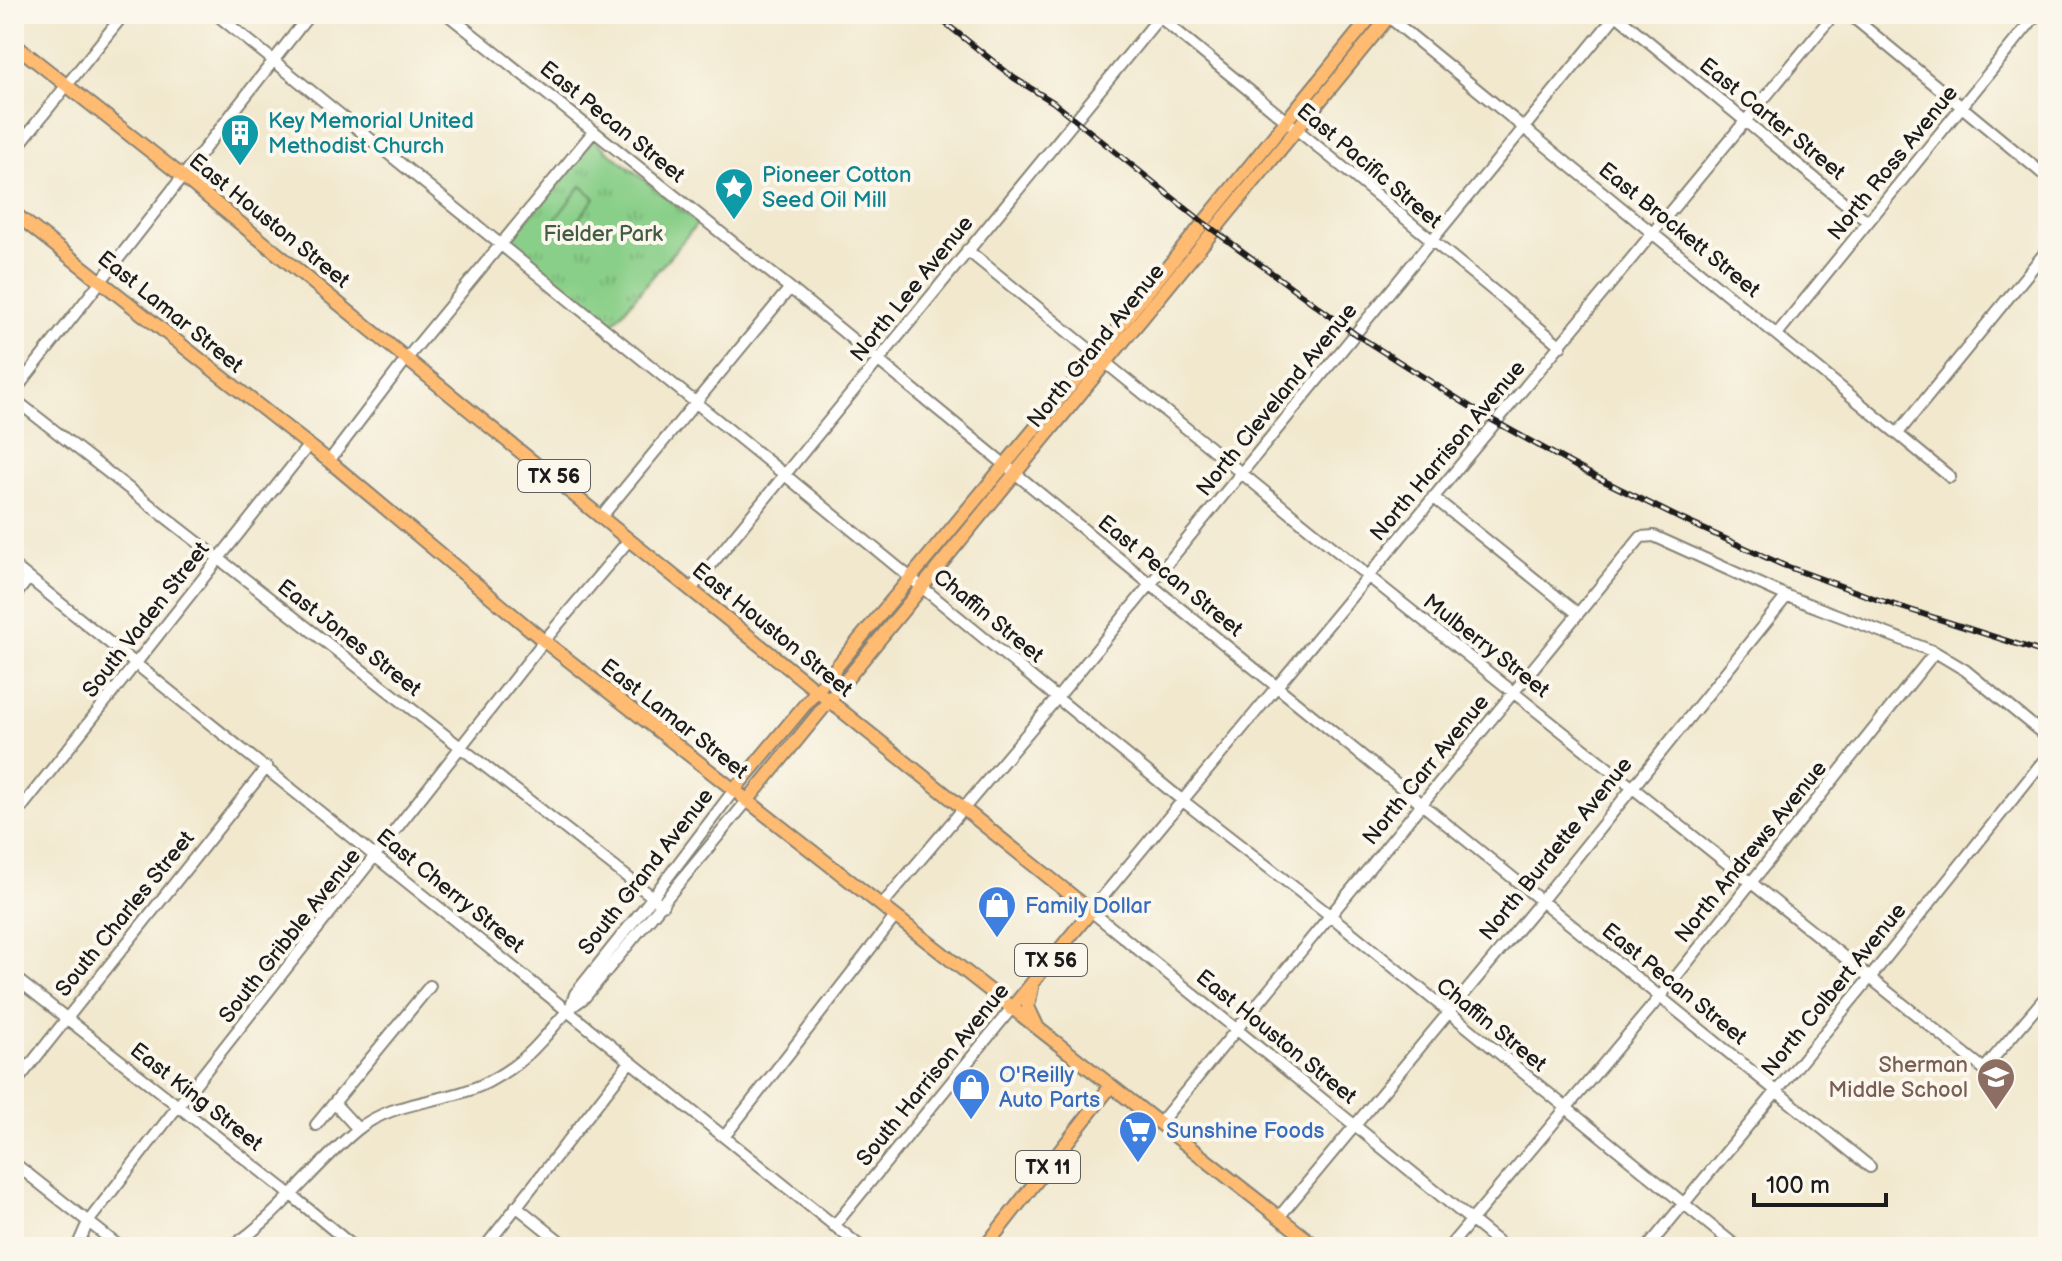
<svg xmlns="http://www.w3.org/2000/svg" width="2062" height="1261" viewBox="0 0 2062 1261" font-family="'Balsamiq Sans',sans-serif">
  <defs>
    <pattern id="grass-tufts" width="24" height="20" patternUnits="userSpaceOnUse" patternTransform="scale(2)"><rect width="24" height="20" fill="#8acf89"/><path d="M3 7l-1-3M5 7V3M7 7l1-3M15 17l-1-3M17 17v-4M19 17l1-3" fill="none" stroke="#76b176"/></pattern>
  </defs>
  <rect width="100%" height="100%" fill="#fbf7ec"/>
  <filter id="ink" filterUnits="userSpaceOnUse"><feTurbulence type="fractalNoise" baseFrequency=".0125" numOctaves="2"/><feDisplacementMap in="SourceGraphic" scale="16" xChannelSelector="R" yChannelSelector="G"/><feConvolveMatrix kernelMatrix="1 2 1 2 8 2 1 2 1" color-interpolation-filters="sRGB"/></filter>
  <filter id="wash" filterUnits="userSpaceOnUse"><feTurbulence type="fractalNoise" baseFrequency=".006" numOctaves="4" result="noise"/><feDisplacementMap in="SourceGraphic" scale="32" xChannelSelector="R" yChannelSelector="G"/><feGaussianBlur stdDeviation="1.8" result="paint"/><feColorMatrix in="noise" values="0 0 0 0 0 0 0 0 0 0 0 0 0 0 0 0 0 1.4 0 .05"/><feComposite in="paint" operator="in"/></filter>
  <g filter="url(#wash)">
    <rect width="100%" height="100%" fill="#f1e8ce"/>
    <path fill="url(#grass-tufts)" stroke="#537652" stroke-width="2" d="M593 139 698 223 610 327 507 243Z"/>
    <path fill="#8acf89" stroke="#537652" stroke-width="2" d="M581 186 595 198 568 232 554 221Z"/>
  </g>
  <g filter="url(#ink)">
    <g fill="none" stroke-linecap="round" stroke-linejoin="round">
      <defs>
        <path id="minor" d="M216 14 785 475 1183 801 1331 916 1737 1247
          M447 14 790 288 1150 584 1870 1167
          M1385 14 1950 477
          M1615 14 1868 222
          M1849 14 2048 178
          M1157 15 1561 346
          M14 151 124 14
          M967 250 1368 576 1984 1069 2048 994
          M1777 334 2037 14
          M14 392 310 14
          M14 399 663 905
          M1898 433 2048 249
          M329 461 408 357 594 131
          M1433 497 1577 613
          M602 516 790 288
          M14 566 861 1247
          M692 588 1162 14
          M14 597 29 578
          M14 817 308 446
          M881 906 1058 697 1617 14
          M14 977 290 1194 354 1247
          M571 1006 575 994 652 898 734 790
          M14 1085 267 767
          M335 1104 358 1129
          M1159 1124 1641 537 1654 536 1787 596 1935 652 1965 670 2048 738
          M316 1125 430 986
          M724 1137 895 917
          M14 1163 120 1247
          M516 1206 567 1247
          M1279 1217 1542 900 1787 596
          M834 1226 1011 1009
          M77 1247 88 1222 178 1106 544 641 629 540
          M231 1247C279 1216 313 1166 357 1130 394 1099 446 1104 488 1082 507 1072 527 1057 541 1041 555 1026 566 1009 584 998L747 801
          M485 1247 630 1062
          M1449 1247 1659 998 1935 652
          M1504 1247 1091 911 1834 14
          M1648 1247 1869 979 2048 755"/>
        <path id="major" d="M14 44 182 176 629 540 1091 911 1011 1009
          M14 213 329 461 544 641 1317 1247
          M734 790 1097 354 1373 14
          M747 801 1391 14
          M1032 987 1028 1007 1037 1026
          M985 1247 1110 1087"/>
      </defs>
      <use href="#minor" stroke="#868275" stroke-width="14"/>
      <use href="#major" stroke="#868275" stroke-width="16"/>
      <use href="#minor" stroke="#fff" stroke-width="10"/>
      <use href="#major" stroke="#ffbb71" stroke-width="12"/>
      <defs>
        <path id="rail" d="M934 14 1014 78 1053 102 1204 223 1355 334 1485 416 1590 474 1681 519 1783 565 1876 599 2048 654"/>
      </defs>
      <use href="#rail" stroke="#1c1c1c" stroke-width="6"/>
      <use href="#rail" stroke="#fbf7ec" stroke-width="3" stroke-dasharray="9" stroke-linecap="butt"/>
    </g>
  </g>
  <defs>
    <symbol id="building-pin" viewBox="-11 -11 22 30"><path d="M0 17L-7.5 6A9.5 9.5 0 1 1 7.5 6Z" fill="#0f9aa8" stroke="#fbf7ec"/><path d="M-4-6H4V6H1V3H-1V6H-4ZM-2.5-4.3h1.7v1.8h-1.7ZM.8-4.3h1.7v1.8H.8ZM-2.5-1h1.7V.8h-1.7ZM.8-1h1.7V.8H.8Z" fill="#fff"/></symbol>
    <symbol id="sight-pin" viewBox="-11 -11 22 30"><path d="M0 17L-7.5 6A9.5 9.5 0 1 1 7.5 6Z" fill="#0f9aa8" stroke="#fbf7ec"/><path d="M0-6L1.8-2.2L6-1.7L2.9 1.2L3.7 5.4L0 3.3L-3.7 5.4L-2.9 1.2L-6-1.7L-1.8-2.2Z" fill="#fff"/></symbol>
    <symbol id="shop-pin" viewBox="-11 -11 22 30"><path d="M0 17L-7.5 6A9.5 9.5 0 1 1 7.5 6Z" fill="#3f7fe0" stroke="#fbf7ec"/><path d="M-5-2.5h2.3a2.7 3.5 0 0 1 5.4 0H5L5.5 6h-11ZM-1.5-2.5h3a1.5 2.3 0 0 0-3 0Z" fill="#fff"/></symbol>
    <symbol id="school-pin" viewBox="-11 -11 22 30"><path d="M0 17L-7.5 6A9.5 9.5 0 1 1 7.5 6Z" fill="#8d6e63" stroke="#fbf7ec"/><path d="M0-5L7-2L0 1L-7-2ZM-4 1L0 2.5L4 1V4Q0 6-4 4Z" fill="#fff"/></symbol>
    <symbol id="supermarket-pin" viewBox="-11 -11 22 30"><path d="M0 17L-7.5 6A9.5 9.5 0 1 1 7.5 6Z" fill="#3f7fe0" stroke="#fbf7ec"/><path d="M-6-5.5h2.5l.6 2H6L4.5 2H-2.5L-4.4-4H-6ZM-1.5 3.2a1.3 1.3 0 1 0 .1 0ZM3 3.2a1.3 1.3 0 1 0 .1 0Z" fill="#fff"/></symbol>
  </defs>
  <g fill-rule="evenodd">
    <use href="#building-pin" x="218" y="111" width="44" height="60"/>
    <use href="#sight-pin" x="712" y="165" width="44" height="60"/>
    <use href="#shop-pin" x="975" y="883" width="44" height="60"/>
    <use href="#school-pin" x="1974" y="1055" width="44" height="60"/>
    <use href="#shop-pin" x="949" y="1065" width="44" height="60"/>
    <use href="#supermarket-pin" x="1116" y="1108" width="44" height="60"/>
  </g>
  <g text-anchor="middle" stroke-width="8" stroke-linejoin="round" paint-order="stroke">
    <g fill="#fbf7ec" stroke="#5f5e5a" stroke-width="2">
      <rect x="518" y="460" width="72" height="32" rx="6"/>
      <rect x="1015" y="944" width="72" height="32" rx="6"/>
      <rect x="1016" y="1151" width="64" height="32" rx="6"/>
    </g>
    <g font-size="20" font-weight="bold" fill="#1c1c1c">
      <text x="554" y="483">TX 56</text>
      <text x="1051" y="967">TX 56</text>
      <text x="1048" y="1174">TX 11</text>
    </g>
    <g font-size="22" fill="#1c1c1c" stroke="#fbf7ec">
      <text transform="translate(1773 118) rotate(39)" y="8">East Carter Street</text>
      <text transform="translate(613 121) rotate(39)" y="8">East Pecan Street</text>
      <text transform="translate(1892 162) rotate(-51)" y="8">North Ross Avenue</text>
      <text transform="translate(1370 165) rotate(40)" y="8">East Pacific Street</text>
      <text transform="translate(270 220) rotate(39)" y="8">East Houston Street</text>
      <text transform="translate(1680 229) rotate(39)" y="8">East Brockett Street</text>
      <text transform="translate(911 288) rotate(-51)" y="8">North Lee Avenue</text>
      <text transform="translate(171 311) rotate(39)" y="8">East Lamar Street</text>
      <text transform="translate(1095 345) rotate(-51)" y="8">North Grand Avenue</text>
      <text transform="translate(1276 399) rotate(-51)" y="8">North Cleveland Avenue</text>
      <text transform="translate(1447 450) rotate(-50)" y="8">North Harrison Avenue</text>
      <text transform="translate(1171 575) rotate(39)" y="8">East Pecan Street</text>
      <text transform="translate(989 615) rotate(39)" y="8">Chaffin Street</text>
      <text transform="translate(145 619) rotate(-52)" y="8">South Vaden Street</text>
      <text transform="translate(773 629) rotate(39)" y="8">East Houston Street</text>
      <text transform="translate(350 637) rotate(38)" y="8">East Jones Street</text>
      <text transform="translate(1487 645) rotate(38)" y="8">Mulberry Street</text>
      <text transform="translate(675 718) rotate(38)" y="8">East Lamar Street</text>
      <text transform="translate(1425 769) rotate(-51)" y="8">North Carr Avenue</text>
      <text transform="translate(1555 848) rotate(-51)" y="8">North Burdette Avenue</text>
      <text transform="translate(1750 851) rotate(-51)" y="8">North Andrews Avenue</text>
      <text transform="translate(645 871) rotate(-52)" y="8">South Grand Avenue</text>
      <text transform="translate(451 890) rotate(39)" y="8">East Cherry Street</text>
      <text transform="translate(124 913) rotate(-51)" y="8">South Charles Street</text>
      <text transform="translate(289 935) rotate(-52)" y="8">South Gribble Avenue</text>
      <text transform="translate(1675 983) rotate(39)" y="8">East Pecan Street</text>
      <text transform="translate(1833 989) rotate(-51)" y="8">North Colbert Avenue</text>
      <text transform="translate(1492 1024) rotate(39)" y="8">Chaffin Street</text>
      <text transform="translate(1277 1036) rotate(39)" y="8">East Houston Street</text>
      <text transform="translate(932 1074) rotate(-51)" y="8">South Harrison Avenue</text>
      <text transform="translate(197 1096) rotate(38)" y="8">East King Street</text>
    </g>
    <g font-size="22" fill="#0d838f" stroke="#fbf7ec" text-anchor="start">
      <text x="268" y="128">Key Memorial United<tspan x="268" dy="25">Methodist Church</tspan></text>
      <text x="762" y="182">Pioneer Cotton<tspan x="762" dy="25">Seed Oil Mill</tspan></text>
    </g>
    <g font-size="22" fill="#425b42" stroke="#fbf7ec">
      <text x="603" y="241">Fielder Park</text>
    </g>
    <g font-size="22" fill="#366cbe" stroke="#fbf7ec" text-anchor="start">
      <text x="1025" y="913">Family Dollar</text>
      <text x="999" y="1082">O'Reilly<tspan x="999" dy="25">Auto Parts</tspan></text>
      <text x="1166" y="1138">Sunshine Foods</text>
    </g>
    <g font-size="22" fill="#785e54" stroke="#fbf7ec" text-anchor="end">
      <text x="1968" y="1072">Sherman<tspan x="1968" dy="25">Middle School</tspan></text>
    </g>
  </g>
  <rect width="2062" height="1261" fill="none" stroke="#fbf7ec" stroke-width="48"/>
  <path d="M1754 1193v12h132v-12" fill="none" stroke="#1c1c1c" stroke-width="4"/>
  <text x="1766" y="1193" font-size="24" fill="#1c1c1c" stroke="#fbf7ec" stroke-width="6" paint-order="stroke">100 m</text>
</svg>
